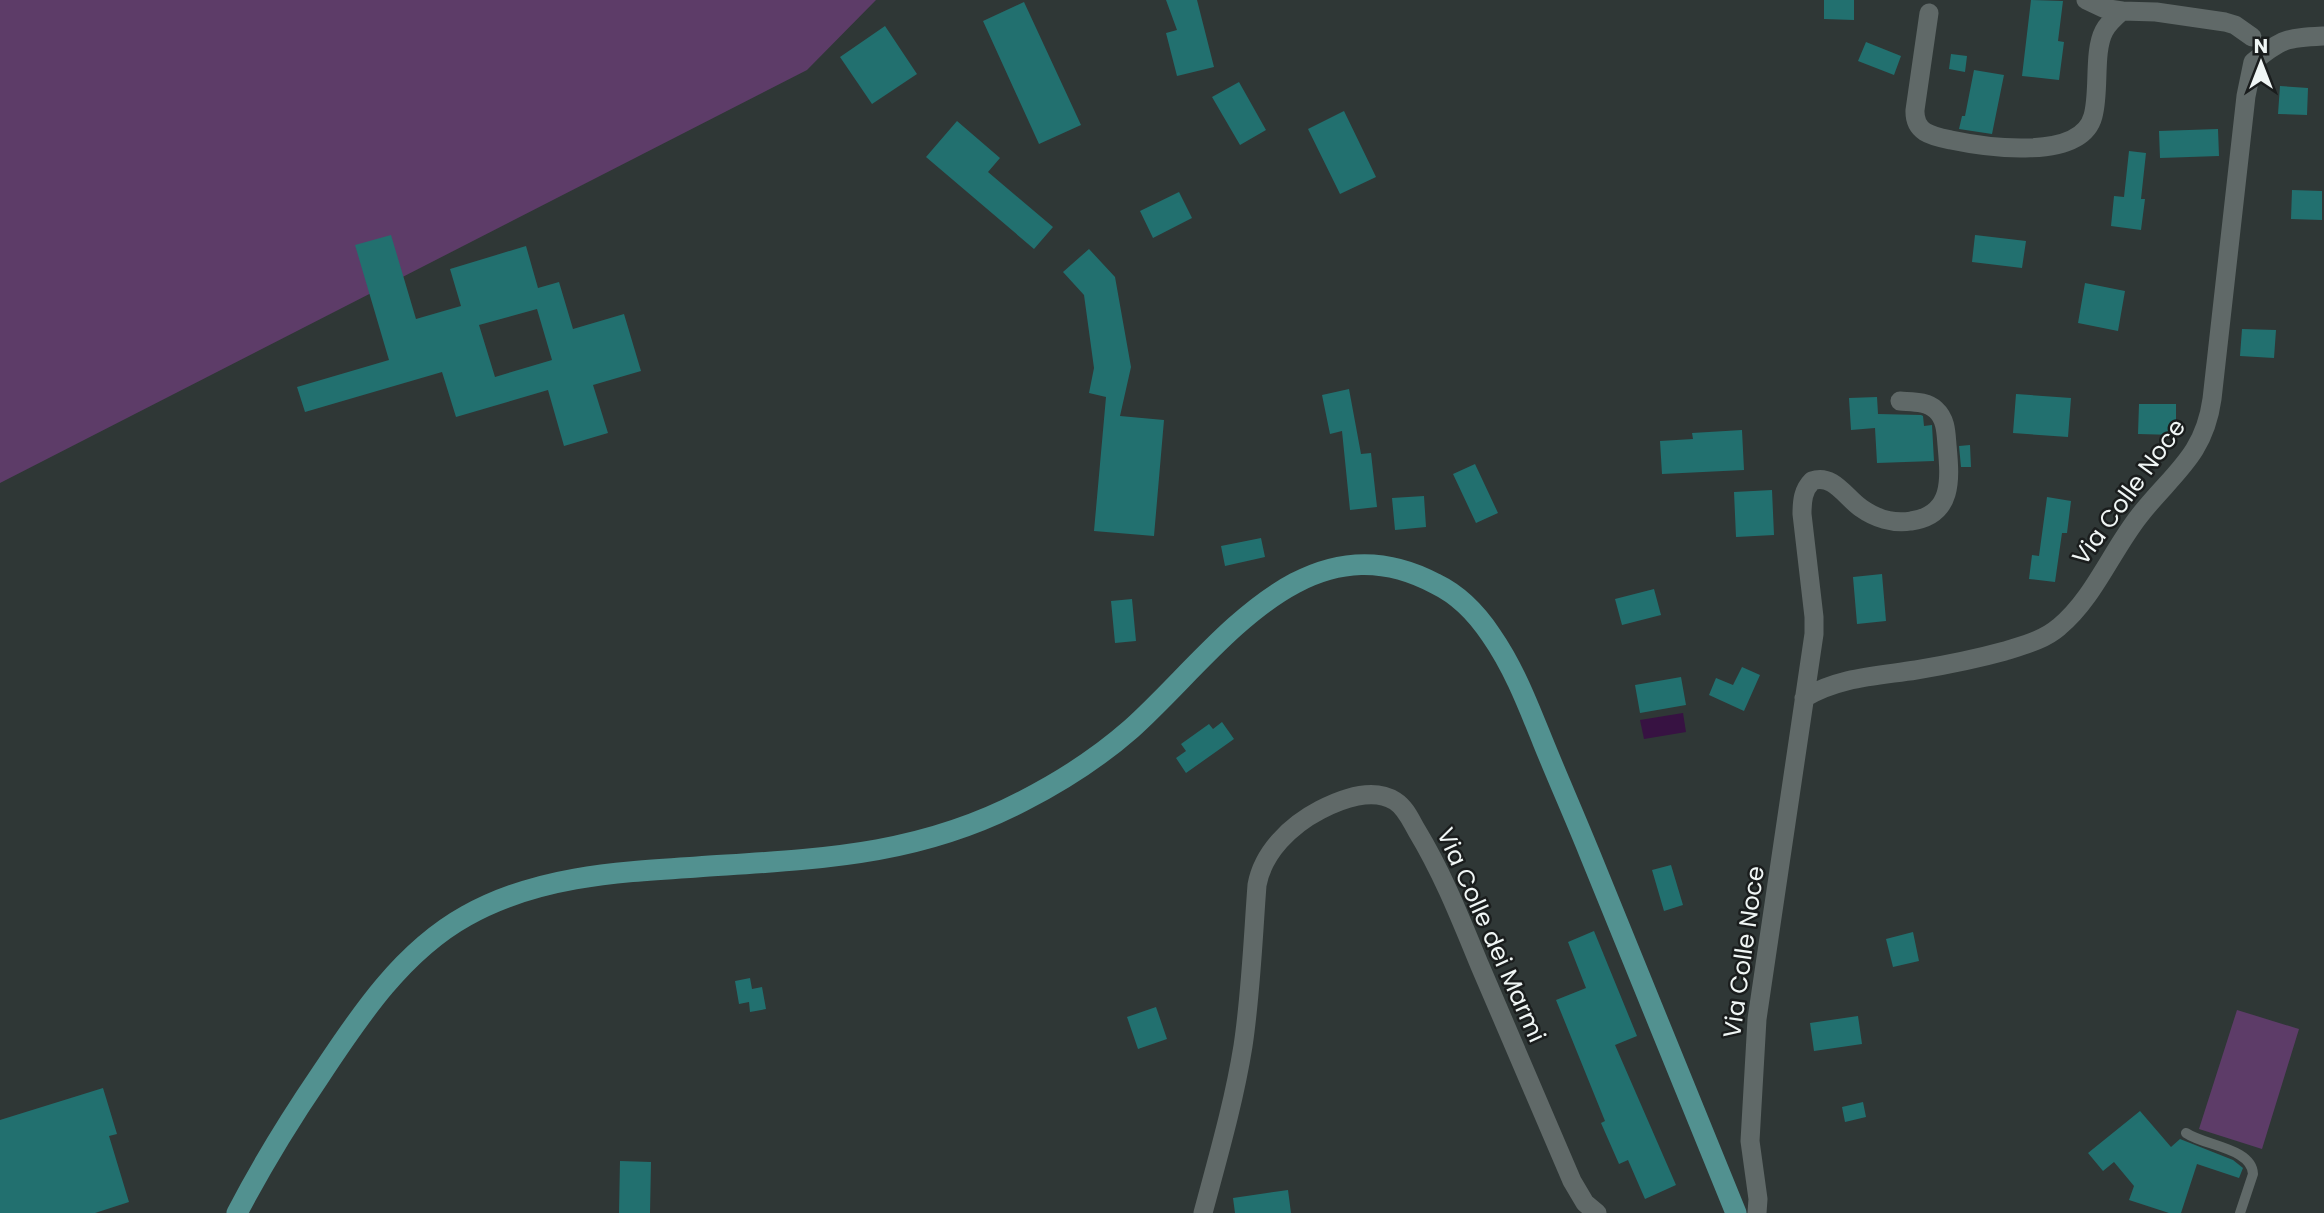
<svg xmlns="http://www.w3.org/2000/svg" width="2324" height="1213" viewBox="0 0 2324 1213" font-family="Poppins,sans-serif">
  <rect width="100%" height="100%" fill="#2f3736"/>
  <path fill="#5d3c68" d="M0 0H876L807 70 0 483Z
    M2237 1010 2299 1029 2262 1149 2199 1129Z"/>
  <path fill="#371242" d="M1683 713 1686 732 1644 739 1640 720Z"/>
  <path fill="#22706f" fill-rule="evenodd" d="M1166 0H1197L1214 67 1177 76 1166 33 1177 30Z
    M1824 0H1854V20L1824 19Z
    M2031 0 2063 1 2058 41 2064 42 2059 80 2022 76Z
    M1024 2 1081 125 1039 144 983 21Z
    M885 26 917 74 872 104 840 57Z
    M1866 42 1901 56 1894 75 1858 61Z
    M1951 54 1967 56 1965 72 1949 69Z
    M1974 70 2004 75 1992 134 1959 129 1962 116H1965Z
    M1239 82 1266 130 1240 145 1212 97Z
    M2280 86 2308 88 2307 115 2278 114Z
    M1344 111 1376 177 1340 194 1308 129Z
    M957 121 1000 158 988 172 1053 227 1034 249 926 157Z
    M2218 129 2219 156 2160 158 2159 131Z
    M2129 151 2146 153 2141 199H2145L2141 230 2111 226 2114 196 2124 197Z
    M2292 190 2322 191V220L2291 219Z
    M1179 192 1192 218 1153 238 1140 211Z
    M391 235 416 319 461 306 450 269 526 246 538 288 559 282 573 329 624 314 641 371 593 385 608 433 564 446 548 390 456 417 442 372 305 412 297 387 389 360 355 245ZM537 309 552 360 495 377 479 325Z
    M1975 235 2026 241 2022 268 1972 262Z
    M1089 249 1115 277 1131 367 1120 416 1164 420 1154 536 1094 531 1106 397 1089 393 1094 368 1084 295 1063 272Z
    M2085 283 2125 291 2118 331 2078 323Z
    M2242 329 2276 330 2274 358 2240 356Z
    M1349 389 1361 454 1371 453 1377 507 1350 510 1342 431 1330 434 1322 395Z
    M2016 394 2071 398 2068 437 2013 433Z
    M1877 397 1878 414 1921 415 1923 416 1924 426 1932 425 1934 461 1877 463 1875 428 1851 430 1849 398Z
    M2139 404H2176V435L2138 434Z
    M1742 430 1744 470 1662 474 1660 441 1693 439 1692 433Z
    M1970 445 1971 467H1961L1959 446Z
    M1475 464 1498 513 1476 523 1453 474Z
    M1772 490 1774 535 1736 537 1734 492Z
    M1424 496 1426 527 1395 530 1392 498Z
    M2047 497 2071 501 2067 533H2062L2055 582 2029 579 2032 555 2039 556Z
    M1261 538 1265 557 1225 566 1221 546Z
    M1882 574 1886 621 1857 624 1853 577Z
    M1654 589 1661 615 1622 625 1615 599Z
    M1132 599 1136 641 1115 643 1111 601Z
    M1742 667 1760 675 1744 711 1709 695 1716 678 1733 685Z
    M1681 677 1686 705 1640 713 1635 685Z
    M1222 722 1234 739 1186 773 1176 758 1186 751 1181 744 1209 724 1213 729Z
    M1671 865 1683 905 1664 911 1652 870Z
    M1594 931 1637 1036 1615 1045 1676 1185 1645 1199 1628 1160 1619 1164 1601 1123 1605 1121 1556 1000 1586 988 1568 942Z
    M1913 932 1919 961 1893 967 1886 939Z
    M750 978 752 989 762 987 766 1009 750 1012 749 1002 739 1004 735 981Z
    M1156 1007 1167 1039 1138 1049 1127 1017Z
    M1858 1016 1862 1044 1814 1051 1810 1023Z
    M103 1088 117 1134 109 1136 129 1202 95 1213H0V1120Z
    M1863 1102 1866 1117 1845 1122 1842 1107Z
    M2140 1111 2171 1147 2180 1139 2233 1160 2243 1168 2239 1178 2197 1164 2181 1213H2169L2129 1200 2134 1186 2114 1162 2103 1171 2088 1153Z
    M620 1161 651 1162 650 1213H619Z
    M1288 1190 1291 1213H1235L1233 1198Z"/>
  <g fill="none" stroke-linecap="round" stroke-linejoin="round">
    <path stroke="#606968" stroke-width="10" d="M2186 1133C2205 1146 2252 1148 2253 1174L2240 1213"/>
    <path stroke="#606968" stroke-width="19" d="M2086 0 2103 8 2122 11
      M1929 13 1915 110C1914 133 1932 136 1951 140 1984 147 2081 162 2093 116 2100 91 2093 52 2104 31 2108 23 2115 17 2122 11L2156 12 2225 22 2235 25 2252 37
      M1804 698C1839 677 1877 676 1916 670 1946 665 1976 659 2005 651 2024 645 2044 640 2059 627 2094 598 2112 550 2140 515 2173 473 2204 456 2212 399L2246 96 2253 62C2282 38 2287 38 2324 36
      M1203 1213C1218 1157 1234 1102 1243 1046 1251 993 1253 938 1257 885 1263 852 1291 825 1320 810 1341 799 1373 787 1395 801 1406 808 1411 821 1417 831 1443 874 1461 920 1480 966 1511 1037 1541 1109 1572 1181L1585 1203 1597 1213
      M1757 1213 1758 1199 1750 1141 1757 1019 1814 634V617L1802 514C1802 501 1803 490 1812 481 1833 473 1846 498 1861 508 1875 518 1893 524 1911 521 1954 515 1950 478 1947 445 1946 433 1946 419 1936 410 1927 401 1912 402 1900 401"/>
    <path stroke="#529190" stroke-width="21" d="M237 1213C262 1165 291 1118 321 1074 360 1015 403 951 466 916 537 876 618 872 697 867 815 859 916 857 1023 801 1062 781 1098 758 1131 729 1216 653 1304 513 1436 584 1459 595 1477 614 1491 635 1514 668 1528 705 1543 742 1558 779 1574 815 1589 852 1638 972 1687 1093 1736 1213"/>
  </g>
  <g text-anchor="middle" stroke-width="5" stroke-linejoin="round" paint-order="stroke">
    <g font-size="24" fill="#f0f6f5" stroke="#1a1d1d">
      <text transform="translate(2129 492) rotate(-54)" y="8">Via Colle Noce</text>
      <text transform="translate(1491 935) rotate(66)" y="8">Via Colle dei Marmi</text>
      <text transform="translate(1744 952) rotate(-82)" y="8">Via Colle Noce</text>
    </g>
  </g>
  <g transform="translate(2261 63)" stroke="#1a1d1d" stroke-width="5" paint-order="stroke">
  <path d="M0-5L12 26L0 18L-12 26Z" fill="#f0f6f5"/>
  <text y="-10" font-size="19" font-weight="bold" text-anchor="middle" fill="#f0f6f5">N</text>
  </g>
</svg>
